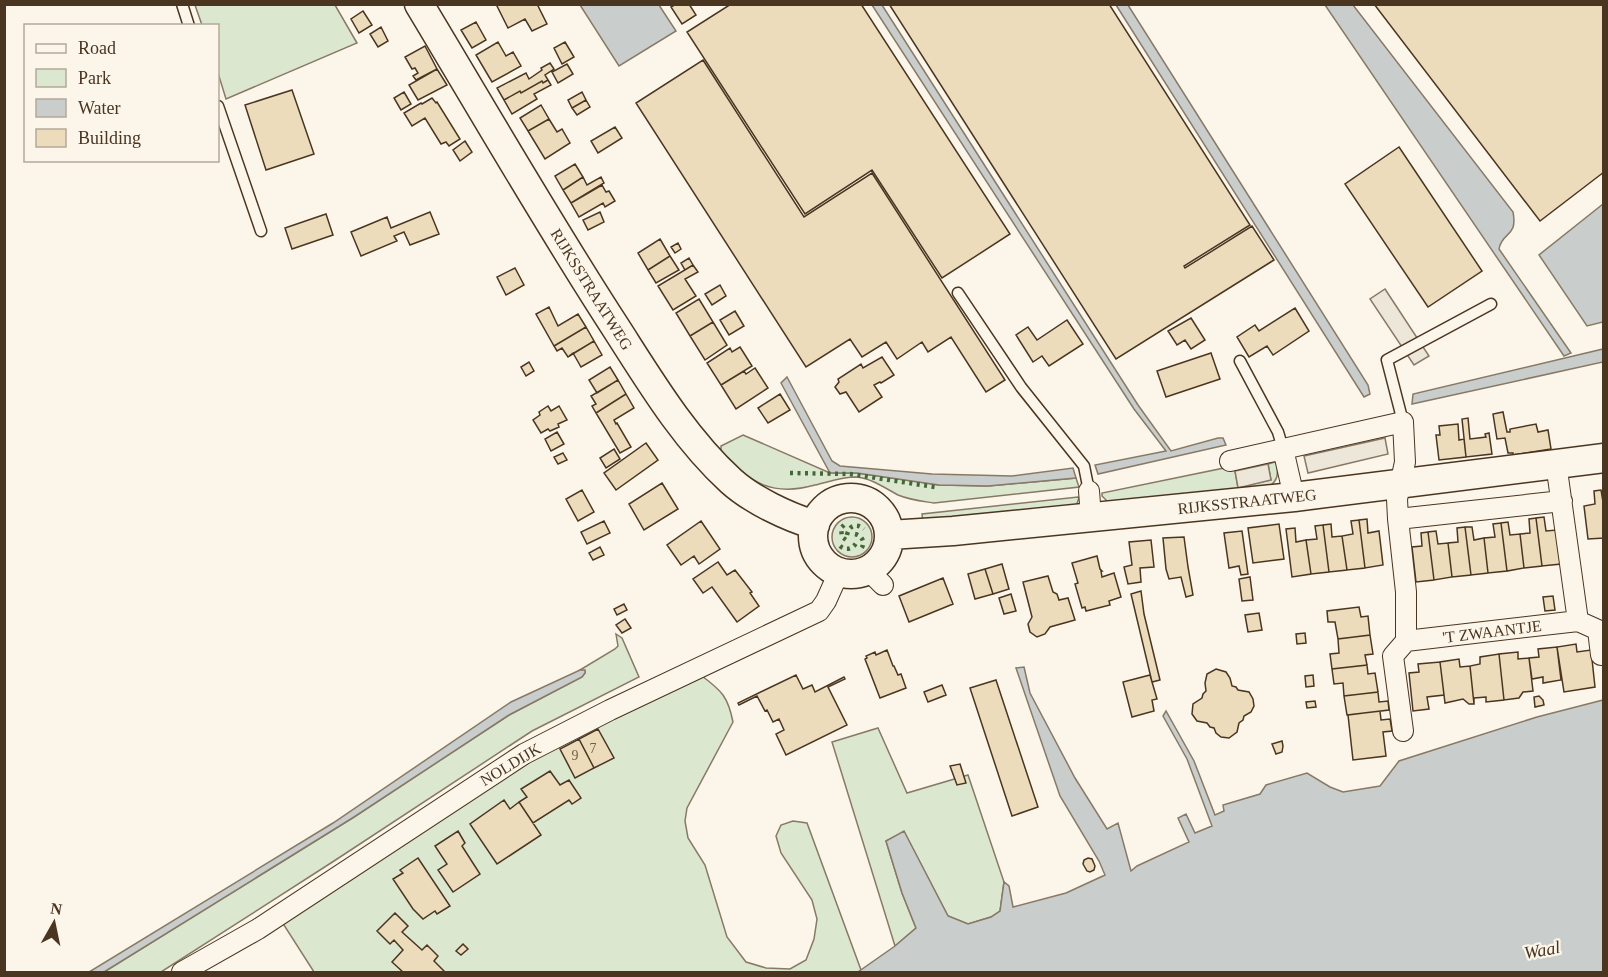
<svg xmlns="http://www.w3.org/2000/svg" width="1608" height="977" viewBox="0 0 1608 977" font-family="'Times New Roman',serif">
  <rect width="100%" height="100%" fill="#fbf6e9"/>
  <path fill="#dce7d0" stroke="#887966" stroke-width="1.5" d="M195 5H335L357 43 226 99 218 73V26L202 25Z
    M743 435 830 473H857L939 485 988 486 1076 478 1079 487 934 503C921 501 910 500 898 495 885 488 871 478 856 477 842 477 828 482 815 485 772 497 752 483 721 454V446Z
    M1275 462 1277 464C1278 475 1278 480 1269 487L1111 505 1102 496V493L1234 466 1238 487 1271 480 1268 464Z
    M1078 497 1079 498 1076 506 923 523 922 514Z
    M832 537a20 20 0 1 1 40 0a20 20 0 1 1-40 0Z
    M616 634 622 638 639 677 532 731 334 861 161 972H104L354 817 509 715 582 677 585 673V671L580 670 615 649 618 646Z
    M702 676C722 691 728 697 733 722L687 808 685 821 688 838 705 865 727 937 746 962 766 968 790 969 806 960 814 939 817 919 812 900 781 853 776 836 781 825 793 821 807 823 861 970 858 972H314L282 922 520 764 620 714Z
    M878 728 907 793 968 775 1004 882 1000 911 991 917 968 924 948 916 904 832 886 841 902 893 916 928 895 946 832 742Z"/>
  <path fill="#ede7d9" stroke="#887966" stroke-width="1.5" d="M1385 289 1429 356 1414 365 1370 299Z
    M1385 438 1388 454 1308 473 1304 456Z
    M1268 464 1271 480 1238 488 1235 471Z"/>
  <path fill="#c9cecd" stroke="#887966" stroke-width="1.5" d="M580 5H659L676 31 619 66Z
    M872 5H882L1138 405 1171 451 1218 438H1223L1226 445 1098 474 1095 465 1166 451 1134 409Z
    M1116 5H1128L1368 385 1370 394 1364 397Z
    M1325 5H1353L1513 212C1518 238 1502 231 1499 249L1571 353 1564 356Z
    M1603 204V322L1587 326 1539 255Z
    M1603 349V362L1412 404 1413 394Z
    M787 377 832 461 840 466 932 474 1012 476 1073 468 1076 478 988 486 939 485 857 473H830L781 383Z
    M1024 667 1030 693 1075 778 1107 829 1118 823 1131 871 1137 866 1189 842 1178 818 1186 814 1195 833 1212 826 1187 759 1163 716 1166 711 1194 761 1215 815 1224 811 1223 805 1260 794 1266 785 1307 773 1330 787 1343 792 1380 786 1399 761 1537 717 1603 700V972H858L895 946 916 928 902 893 886 841 904 831 948 916 968 924 991 917 1000 911 1004 882 1009 886 1013 907 1066 893 1105 875 1099 861 1060 796 1016 668Z
    M580 670H585V673L582 677 509 715 354 817 104 972H89L333 823 511 702Z"/>
  <path fill="#ecdcbc" stroke="#4a3520" stroke-width="1.5" d="M496 4H537L547 24 532 31 525 19 508 28Z
    M676 4H689L696 15 682 24 671 7Z
    M731 4H861L1010 234 942 278 872 170 805 214 687 32Z
    M889 4H1109L1250 225 1184 266 1185 268 1252 226 1274 260 1116 359Z
    M1374 4H1604V172L1540 221Z
    M363 11 372 25 359 33 351 19Z
    M476 22 486 40 472 48 461 30Z
    M381 27 388 41 378 47 370 34Z
    M498 42 506 56 513 52 521 66 492 82 476 55Z
    M565 42 574 57 562 64 554 48Z
    M425 46 437 69 416 80 413 76 418 73 415 68 412 69 405 57Z
    M703 60 804 217 872 173 1005 380 986 392 951 337 928 352 922 342 897 359 886 342 862 357 850 339 806 367 636 103Z
    M550 63 554 69 545 75 548 80 543 83 542 81 521 93 520 91 504 100 497 88 526 73 529 79 542 70 541 68Z
    M567 64 573 74 558 83 552 72Z
    M437 69 447 85 418 100 409 85Z
    M548 80 551 85 534 94 537 99 512 114 504 100 520 91 521 93 542 81 543 83Z
    M292 90 314 154 266 170 245 105Z
    M404 92 411 104 401 110 394 98Z
    M582 92 586 100 572 108 568 100Z
    M432 98 436 103 437 102 460 139 449 146 446 142 441 144 425 118 412 126 404 113 421 103 422 104Z
    M586 100 590 107 577 115 572 108Z
    M541 105 549 119 528 131 520 118Z
    M549 119 557 132 562 129 570 143 545 159 528 131Z
    M615 127 622 138 598 153 591 141Z
    M465 141 472 152 460 161 453 150Z
    M1399 147 1482 271 1428 307 1345 184Z
    M575 164 583 177 563 190 555 176Z
    M583 177 587 185 601 177 604 183 571 203 563 190Z
    M602 185 606 192 609 191 615 201 605 207 603 203 579 217 571 203Z
    M430 212 439 234 410 245 404 232 394 236 397 241 361 256 351 232 387 217 391 228Z
    M600 212 604 222 588 230 583 220Z
    M326 214 333 235 292 249 285 228Z
    M660 239 670 256 648 270 638 253Z
    M678 243 681 249 675 253 671 247Z
    M670 256 679 270 656 283 648 270Z
    M689 258 693 265 685 270 681 263Z
    M693 265 698 272 685 279 696 296 673 310 658 286Z
    M515 268 524 285 506 295 497 277Z
    M720 285 726 296 712 305 705 294Z
    M699 299 713 322 690 336 676 313Z
    M549 307 558 326 578 314 586 327 554 346 536 314Z
    M1295 308 1309 331 1273 355 1267 346 1249 357 1237 337 1255 325 1259 331Z
    M735 311 744 326 729 335 720 320Z
    M1191 318 1205 340 1191 349 1185 340 1177 345 1168 331Z
    M1067 320 1083 344 1049 366 1042 356 1033 362 1016 335 1028 327 1037 340Z
    M713 322 727 345 705 360 690 336Z
    M586 327 594 341 568 357 562 348 557 351 554 346Z
    M594 341 602 355 581 367 573 353 569 356Z
    M740 347 752 366 721 385 707 363 730 348 732 352Z
    M1211 353 1220 379 1166 397 1157 371Z
    M882 357 894 375 881 383 880 382 874 385 882 397 859 412 846 392 840 394 835 387 839 382 838 379 861 364 863 368Z
    M529 362 534 371 526 376 521 367Z
    M610 367 618 380 597 393 589 380Z
    M755 368 768 388 736 409 721 385 744 371 746 374Z
    M618 380 626 394 596 413 592 406 596 404 591 396Z
    M626 394 634 408 614 420 616 424 617 423 631 447 620 453 596 413Z
    M780 394 790 410 768 423 758 408Z
    M548 406 551 411 559 406 567 420 558 424 559 427 550 431 548 429 541 433 533 420 540 415 539 412Z
    M1503 412 1507 432H1510V429L1536 424 1538 432 1548 430 1551 449 1513 455V453H1508L1505 438 1497 439 1493 414Z
    M1468 418 1470 439 1486 437 1485 434 1489 433 1492 454 1466 457 1462 419Z
    M1458 424 1459 440 1464 439 1466 457 1439 460 1436 435H1440L1439 426Z
    M557 432 564 444 551 451 545 439Z
    M646 443 658 460 616 490 604 473Z
    M614 449 620 459 606 468 600 458Z
    M563 453 567 460 558 464 554 457Z
    M662 483 678 509 644 530 629 504Z
    M582 490 594 512 578 521 566 499Z
    M1601 490 1604 508V538L1588 539 1584 506 1595 504 1594 491Z
    M1544 517 1546 531 1557 530 1561 564 1542 566 1536 518Z
    M1536 518 1542 566 1524 568 1520 534 1530 533 1529 519Z
    M1367 519 1368 533 1379 531 1383 565 1365 568 1359 520Z
    M1359 520 1365 568 1347 570 1342 536 1353 534 1351 521Z
    M604 521 610 533 587 544 581 532Z
    M701 521 720 549 699 564 694 556 681 565 667 545Z
    M1508 522 1510 535 1520 534 1524 568 1507 571 1501 523Z
    M1501 523 1507 571 1488 573 1484 538 1495 537 1493 524Z
    M1279 524 1284 559 1253 563 1248 528Z
    M1331 524 1332 537 1342 536 1347 570 1329 572 1323 525Z
    M1323 525 1329 572 1311 574 1306 540 1317 539 1315 526Z
    M1465 527H1472L1474 540 1484 538 1488 573 1471 575Z
    M1465 527 1471 575 1452 577 1448 543 1458 542 1457 528Z
    M1295 528 1296 542 1306 540 1311 574 1292 577 1286 529Z
    M1242 531 1248 574 1241 575 1239 566 1229 568 1224 533Z
    M1436 531 1438 544 1448 543 1452 577 1434 580 1428 532Z
    M1428 532 1434 580 1416 582 1412 547 1422 546 1421 533Z
    M1184 537 1188 567 1193 595 1186 597 1181 577 1169 579 1166 569 1163 538Z
    M1151 540 1154 567 1140 568 1141 582 1128 584 1124 567 1132 565 1129 542Z
    M600 547 604 555 593 560 589 553Z
    M1097 556 1100 569 1102 571H1101L1102 577 1114 573 1121 597 1109 601 1110 605 1086 611 1085 607 1082 608 1075 584 1078 583 1072 563Z
    M718 562 727 575 735 570 752 592 750 593 759 606 737 622 712 587 703 593 693 579Z
    M1002 564 1009 589 993 594 985 569Z
    M985 569 993 594 975 599 968 574Z
    M1048 576 1053 592 1057 594 1059 600 1068 598 1075 620 1050 627 1045 634 1037 637 1030 632 1028 624 1032 617 1023 582Z
    M1250 577 1253 600 1242 601 1239 579Z
    M943 578 953 604 909 622 899 596Z
    M1141 591 1144 614 1160 680 1152 682 1131 594Z
    M1011 594 1016 611 1004 614 999 598Z
    M1553 596 1555 610 1545 611 1543 597Z
    M624 604 627 610 617 615 614 609Z
    M1359 607 1361 617 1368 616 1370 635 1338 639 1335 622H1328L1327 611Z
    M1259 613 1262 630 1248 632 1245 615Z
    M625 619 631 628 622 633 616 625Z
    M1305 633 1306 643 1297 644 1296 634Z
    M1370 635 1373 654 1365 655 1367 665 1332 669 1330 654 1339 653 1338 639Z
    M1576 644 1577 652 1591 650 1595 687 1564 692 1557 647Z
    M1557 647 1561 680 1543 683V677L1532 679 1529 658 1539 657 1538 649Z
    M887 650 893 666H894L898 675 901 674 906 688 880 698 865 659 867 658 866 656 875 652 876 655Z
    M1518 652V659L1529 658 1533 691 1523 692 1519 698 1504 700 1499 654Z
    M1499 654 1504 700 1486 702V697L1474 698V704L1470 666 1480 664V657Z
    M1459 659 1460 667 1470 666 1474 704H1469L1463 699 1445 703 1440 662Z
    M1440 662 1444 695 1427 697 1429 709 1413 711 1409 673 1419 672 1418 664Z
    M1367 665 1368 674 1375 673 1378 692 1344 696 1343 683 1334 684 1332 669Z
    M1216 669 1226 672 1230 678 1232 686 1236 687 1238 690 1249 692 1253 699 1254 706 1251 712 1244 716 1243 720 1239 723 1237 732 1229 738 1221 737 1216 733 1214 728 1210 727 1207 723 1197 721 1192 714 1193 704 1202 698 1203 694 1206 691 1205 683 1207 674Z
    M796 675 803 689 812 685 815 692 844 677 845 679 828 687 847 725 786 755 776 734 784 730 779 719 773 722 767 710 765 711 757 696 739 705 738 703Z
    M1150 675 1157 699 1152 700 1154 711 1132 717 1123 682Z
    M1313 675 1314 686 1306 687 1305 676Z
    M996 680 1038 807 1012 816 970 688Z
    M942 685 946 695 928 702 924 692Z
    M1378 692 1379 702 1388 701 1389 710 1347 715 1344 696Z
    M1539 696 1543 700 1544 705 1535 707 1534 697Z
    M1315 701 1316 707 1307 708 1306 702Z
    M1380 711 1381 720 1390 719 1392 731 1383 732 1386 756 1353 760 1348 715Z
    M598 729 614 758 594 768 579 739Z
    M579 739 594 768 575 778 560 749Z
    M1282 741 1283 746 1282 752 1276 754 1272 744Z
    M960 764 966 783 957 785 950 766Z
    M550 771 560 785 569 780 581 798 572 804 569 800 533 823 519 802 527 797 521 789Z
    M504 800 510 809 519 802 541 835 497 864 470 824Z
    M458 831 465 843 462 846 480 874 453 892 438 870 447 864 435 846Z
    M418 858 450 906 437 914 435 911 423 919 413 909 393 879 403 873 400 870Z
    M1088 858 1092 859 1095 866 1094 870 1090 872 1087 871 1083 864 1084 860Z
    M395 913 408 926 402 932 422 950 427 945 438 956 434 961 444 971 442 972H403L392 962 403 950 394 940 390 944 377 931Z
    M463 944 468 949 461 955 456 951Z"/>
  <g fill="none" stroke-linecap="round" stroke-linejoin="round">
    <defs>
      <path id="lane" d="M182 4 189 26
        M218 106 261 231
        M958 293 1021 387 1084 466 1089 491
        M1240 361 1278 432 1283 449
        M1403 422 1387 360 1491 304"/>
      <path id="street" d="M1283 449 1294 497
        M1230 461 1403 422 1405 462 1397 499 1398 519 1406 592V641L1578 621 1556 463
        M1089 491 1091 517
        M1398 519 1562 501
        M868 570 883 585
        M1578 621 1598 630 1601 655
        M1403 731 1393 656 1406 641
        M182 972 258 929 524 754 610 710 819 611 826 601 839 572"/>
      <path id="secondary" d="M419 4C484 112 547 222 616 328 650 381 684 438 731 481 752 500 788 517 815 525
        M813 536a38 38 0 1 1 76 0a38 38 0 1 1-76 0Z
        M889 535 953 531 1294 497 1604 458"/>
    </defs>
    <use href="#lane" stroke="#4a3520" stroke-width="13"/>
    <use href="#street" stroke="#4a3520" stroke-width="22"/>
    <use href="#secondary" stroke="#4a3520" stroke-width="31"/>
    <use href="#lane" stroke="#fbf6e9" stroke-width="10"/>
    <use href="#street" stroke="#fbf6e9" stroke-width="20"/>
    <use href="#secondary" stroke="#fbf6e9" stroke-width="28"/>
    <path stroke="#436837" stroke-width="4.5" stroke-dasharray="3 4.5" stroke-linecap="butt" d="M790 473 850 474 935 487
      M844 525 841 528 842 537 849 542
      M855 534C863 536 866 544 860 550
      M847 535C849 525 857 523 864 529
      M840 546C846 551 854 549 857 541"/>
  </g>
  <g text-anchor="middle" stroke-width="4.5" stroke-linejoin="round" paint-order="stroke">
    <g font-size="14" fill="#725f47">
      <text x="593" y="753">7</text>
      <text x="575" y="760">9</text>
    </g>
    <g font-size="16" fill="#4a3520" stroke="#fbf6e9">
      <text transform="translate(592 289) rotate(58)" y="6">RIJKSSTRAATWEG</text>
      <text transform="translate(1247 501) rotate(-6)" y="6">RIJKSSTRAATWEG</text>
      <text transform="translate(1492 631) rotate(-7)" y="6">'T ZWAANTJE</text>
      <text transform="translate(510 764) rotate(-31)" y="6">NOLDIJK</text>
    </g>
    <g font-size="18" font-style="italic" fill="#4a3520" stroke="#fbf6e9">
      <text transform="translate(1542 950) rotate(-10)" y="6">Waal</text>
    </g>
  </g>
  <rect width="1608" height="977" fill="none" stroke="#4a3520" stroke-width="12"/>
  <rect x="24" y="24" width="195" height="138" fill="#fbf6e9" stroke="#b4a999" stroke-width="1.5"/>
  <rect x="36" y="44" width="30" height="9" fill="#fbf6e9" stroke="#b4a999" stroke-width="1.5"/>
  <text x="78" y="54" font-size="18" fill="#4a3520">Road</text>
  <rect x="36" y="69" width="30" height="18" fill="#dce7d0" stroke="#b4a999" stroke-width="1.5"/>
  <text x="78" y="84" font-size="18" fill="#4a3520">Park</text>
  <rect x="36" y="99" width="30" height="18" fill="#c9cecd" stroke="#b4a999" stroke-width="1.5"/>
  <text x="78" y="114" font-size="18" fill="#4a3520">Water</text>
  <rect x="36" y="129" width="30" height="18" fill="#ecdcbc" stroke="#b4a999" stroke-width="1.5"/>
  <text x="78" y="144" font-size="18" fill="#4a3520">Building</text>
  <g transform="translate(54 923) rotate(9)" stroke="#fbf6e9" stroke-width="4.5" paint-order="stroke">
  <path d="M0-4.5L10 22L0 15L-10 22Z" fill="#4a3520"/>
  <text y="-9" font-size="16" font-weight="bold" text-anchor="middle" fill="#4a3520">N</text>
  </g>
</svg>
